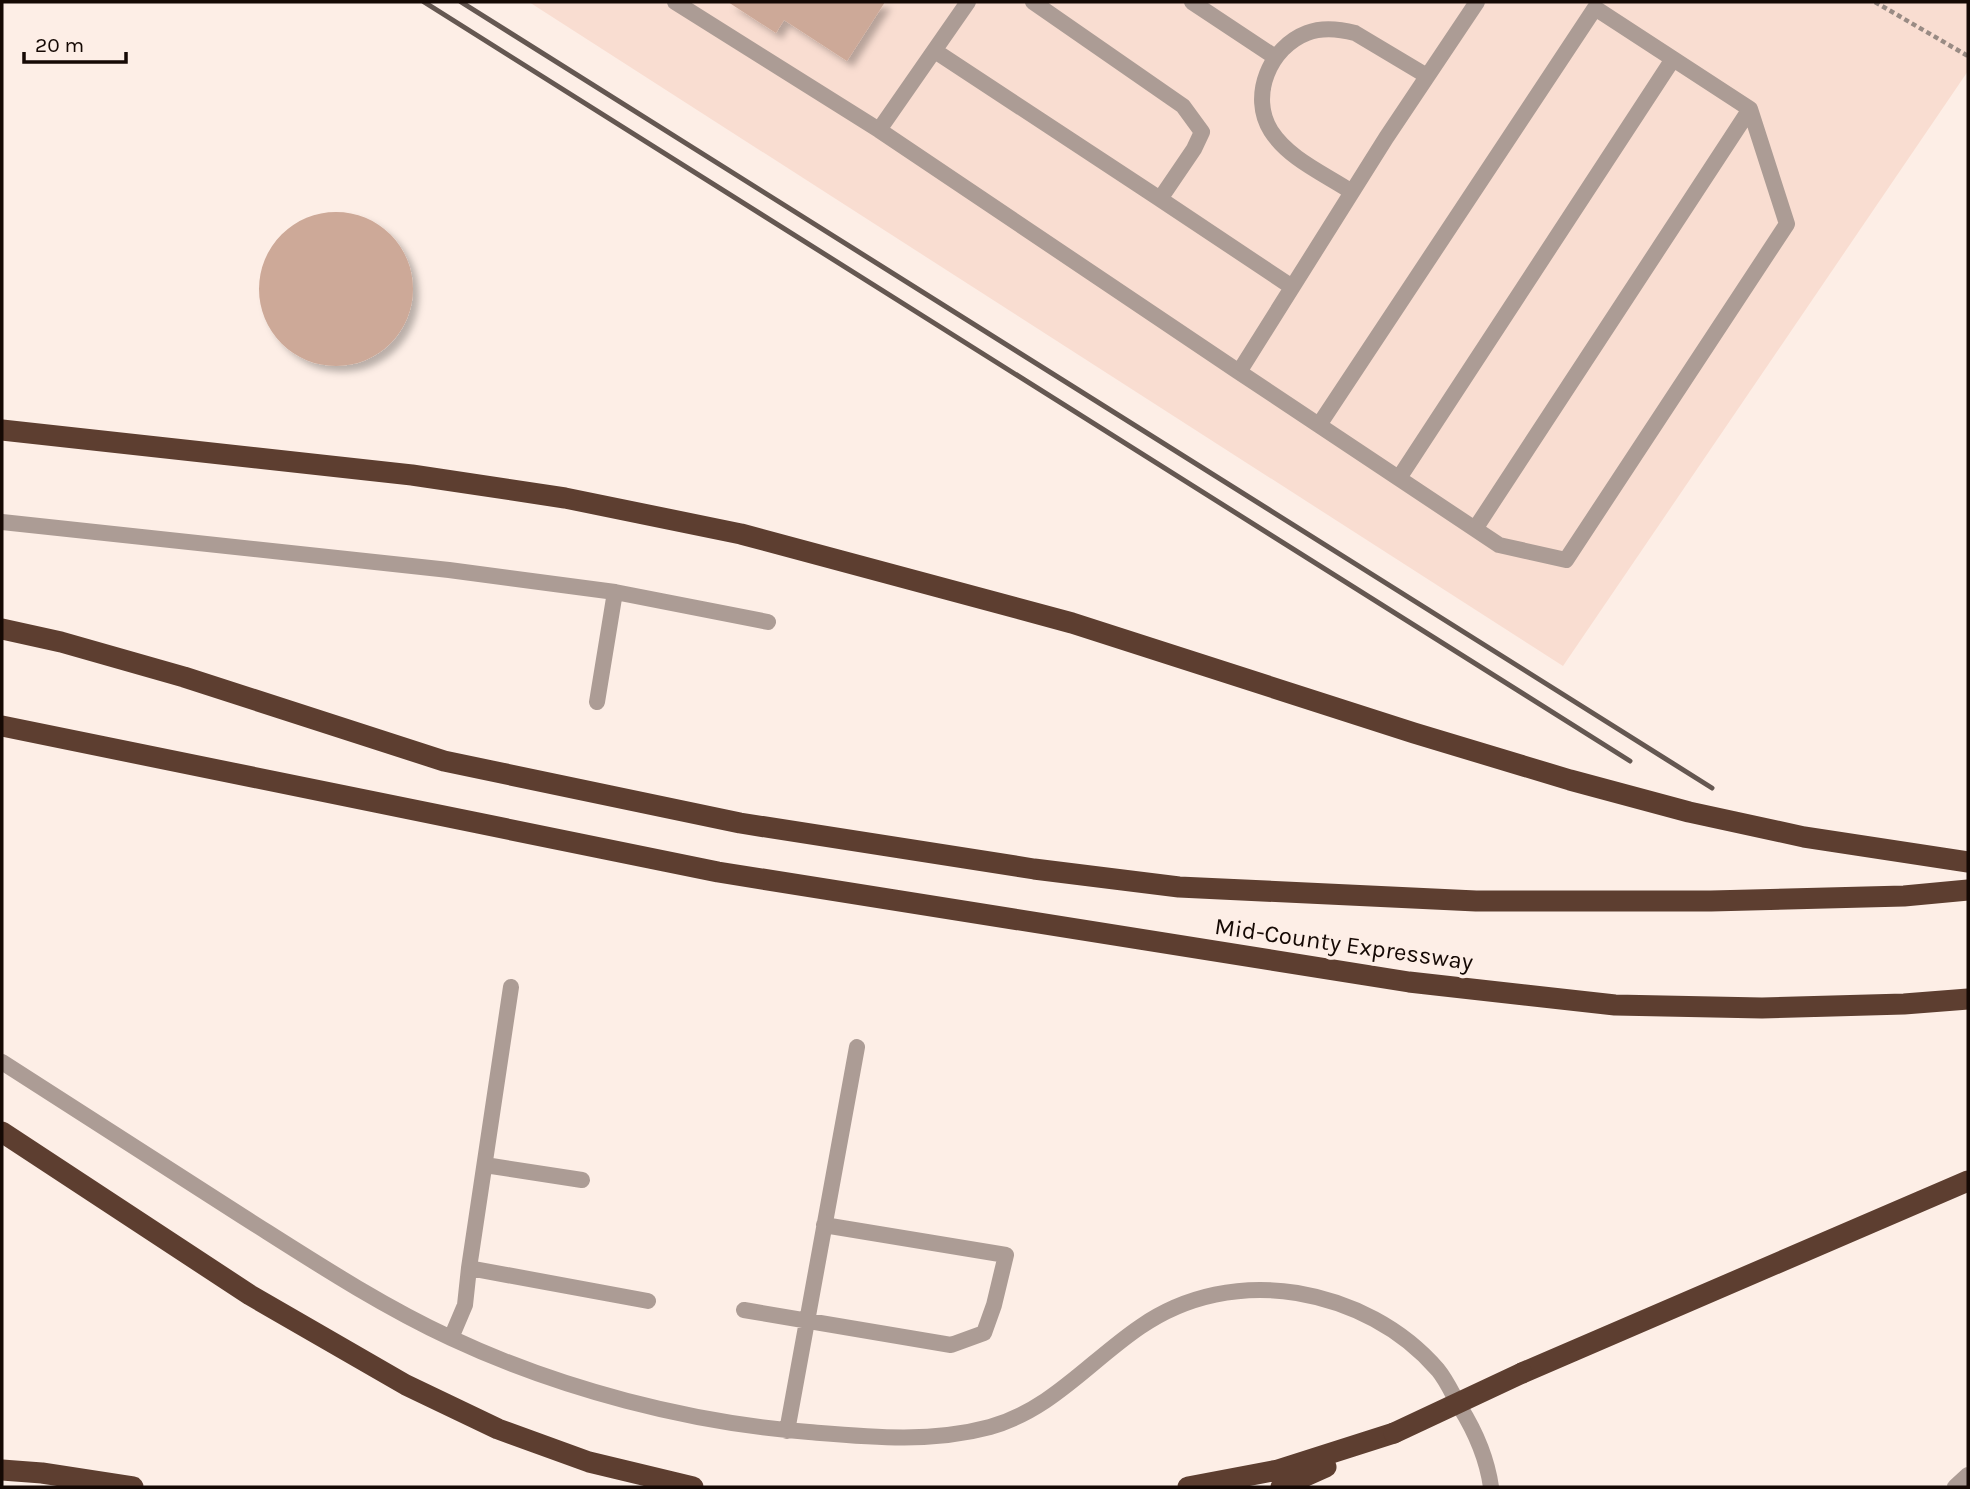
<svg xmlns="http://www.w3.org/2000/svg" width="1970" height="1489" viewBox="0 0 1970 1489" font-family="Karla,sans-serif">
  <defs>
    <filter id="shadow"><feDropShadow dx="6" dy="6" stdDeviation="3.5" flood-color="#0004"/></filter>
  </defs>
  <rect width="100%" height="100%" fill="#fdeee6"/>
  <path fill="#f9ddd1" d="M529 2H1968V71L1563 666Z"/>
  <path fill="#cda998" filter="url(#shadow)" d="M728 2H885L847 61 784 20 776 33Z
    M259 289a77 77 0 1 1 154 0a77 77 0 1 1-154 0Z"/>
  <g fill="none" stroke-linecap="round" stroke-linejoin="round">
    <path stroke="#998b84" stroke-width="4.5" stroke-dasharray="5 3.5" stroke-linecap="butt" d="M1875 2 1968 56"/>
    <path stroke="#ac9c95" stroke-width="16" d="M675 2 879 130 1239 372 1386 138 1477 2
      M1033 2 1183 106 1202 132 1194 149 1160 199 1292 287
      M1192 2 1275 57
      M935 51 1160 199
      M879 130 968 2
      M1352 192C1325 174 1289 159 1271 131 1249 96 1270 47 1307 33 1322 27 1340 29 1355 33L1427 76
      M1239 372 1499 545 1566 560 1787 224 1750 109 1595 8 1319 425
      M1399 478 1673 59
      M2 522 449 570 615 592 768 622
      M1475 529 1750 109
      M597 702 615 592
      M511 987 469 1268 648 1301
      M2 1062C82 1113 162 1164 242 1216 310 1259 378 1304 451 1338 560 1389 690 1423 809 1432 870 1437 931 1443 990 1427 1051 1410 1090 1361 1140 1327 1186 1295 1242 1284 1297 1293 1351 1302 1402 1328 1438 1370 1447 1381 1453 1395 1460 1407 1475 1431 1487 1459 1491 1487
      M485 1165 582 1180
      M744 1310 951 1345 984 1333 994 1305 1006 1255 824 1225
      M451 1338 465 1305 469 1268
      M787 1431 857 1047
      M1955 1487 1968 1475"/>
    <path stroke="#5d3e30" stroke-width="21" d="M2 430 412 475 565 498 741 534 1072 623 1414 733 1570 780 1689 812 1804 837 1968 862
      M2 629 61 642 184 677 444 761 740 823 1034 869 1179 887 1476 901H1711L1904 896 1968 890
      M2 726 718 872 1409 982 1615 1005 1762 1008 1904 1004 1968 999
      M2 1132 250 1295 406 1385 498 1429 589 1462 693 1487
      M1522 1373 1968 1181
      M2 1470 42 1473 133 1487
      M1188 1487 1278 1470 1394 1433
      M1281 1487 1326 1467"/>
    <path stroke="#645751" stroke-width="5" d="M424 2 1630 761
      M461 2 1712 788"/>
    <path stroke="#5d3e30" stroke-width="21" d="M1394 1433 1522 1373"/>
  </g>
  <g text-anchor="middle" stroke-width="7" stroke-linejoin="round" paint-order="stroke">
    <g font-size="24" fill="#150904" stroke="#fdeee6">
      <text transform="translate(1344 944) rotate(8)" y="8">Mid-County Expressway</text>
    </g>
  </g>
  <rect width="1970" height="1489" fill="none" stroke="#150904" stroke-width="7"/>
  <path d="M24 52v10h102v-10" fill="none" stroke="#150904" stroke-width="3.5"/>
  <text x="35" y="52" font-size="21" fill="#150904" stroke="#fdeee6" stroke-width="5" paint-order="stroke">20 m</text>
</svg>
